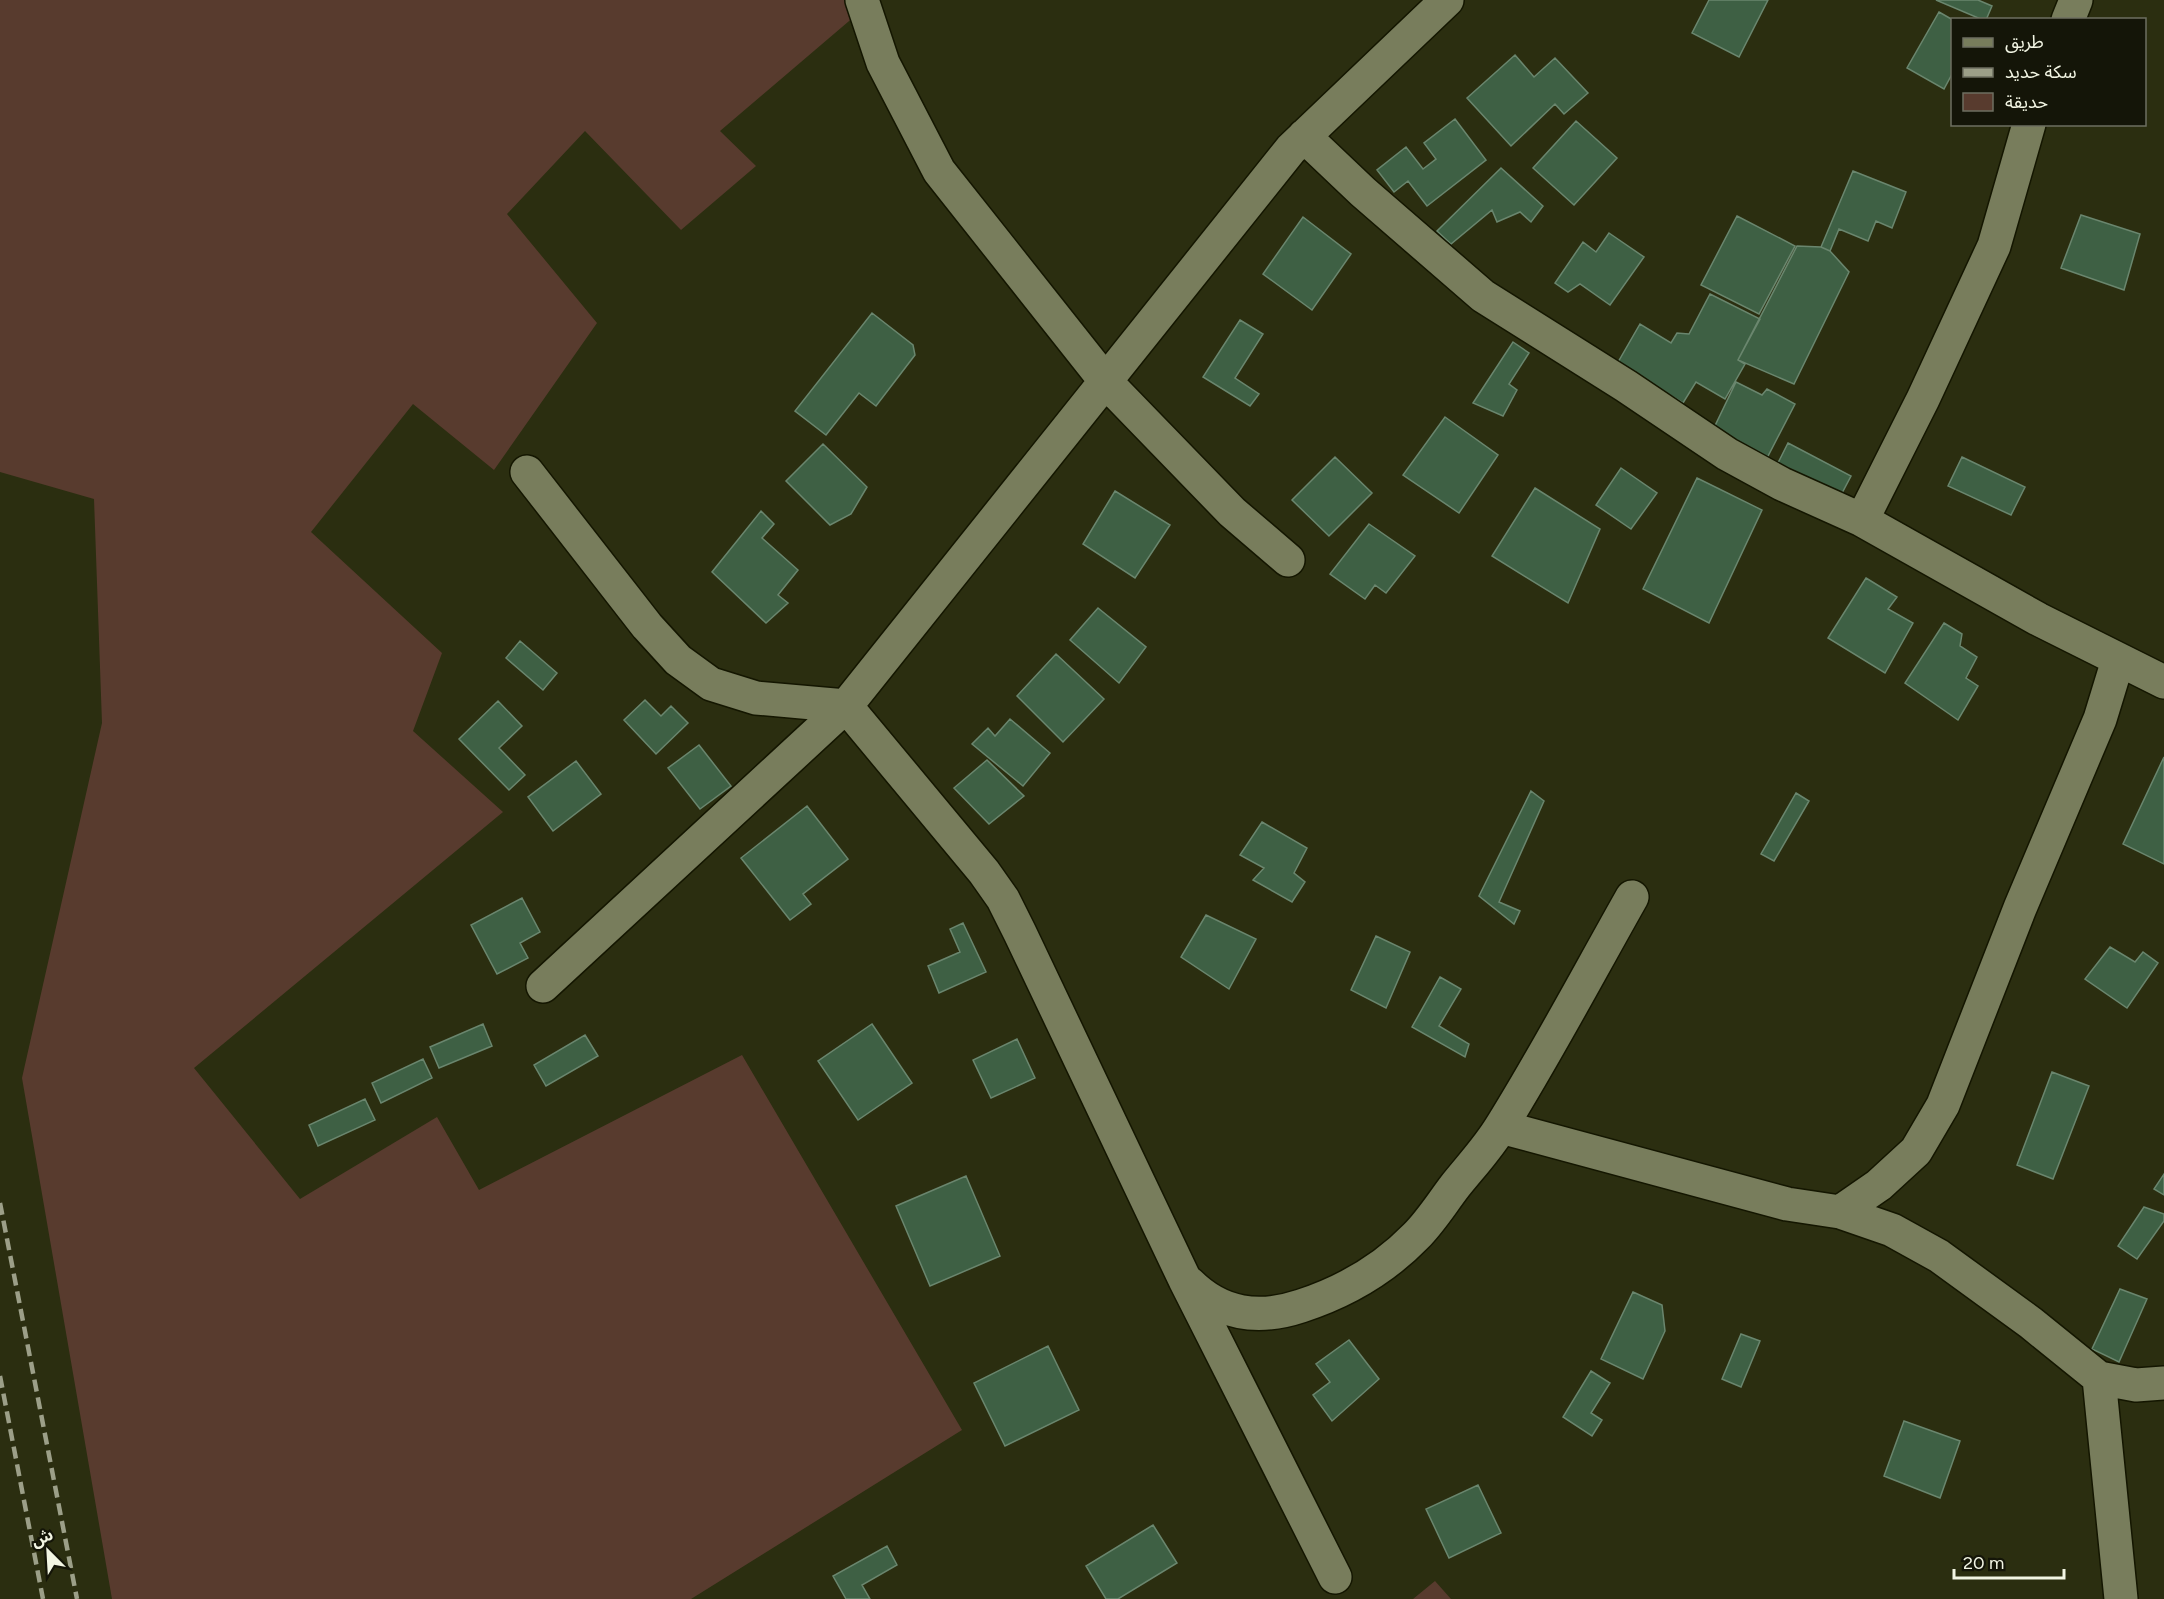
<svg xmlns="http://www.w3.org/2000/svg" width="2164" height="1599" viewBox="0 0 2164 1599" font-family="Figtree,'Noto Sans Arabic',sans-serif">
  <rect width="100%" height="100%" fill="#2b2e10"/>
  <path fill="#583b2e" d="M0 0H861L862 10 720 131 756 166 681 230 585 131 507 214 597 323 494 470 413 404 311 532 442 653 413 731 503 812 194 1068 300 1199 437 1117 479 1190 742 1055 962 1430 691 1599H112L22 1078 102 723 94 499 0 472Z
    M1435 1581 1451 1599H1413Z"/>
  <path fill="#3e6044" stroke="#6a866e" stroke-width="1.5" d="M1709 0H1768L1739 57 1692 33Z
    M1936 0H1978L1992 6 1986 20H1983Z
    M1939 12 1953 20 1952 74 1944 89 1907 68Z
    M1515 55 1534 77 1555 58 1588 93 1564 114 1555 104 1511 146 1467 98Z
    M1455 119 1486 160 1427 206 1408 181 1394 192 1377 170 1406 147 1423 169 1436 159 1424 143Z
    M1576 121 1617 158 1574 205 1533 168Z
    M1501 168 1543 206 1531 222 1520 212 1497 222 1492 210 1451 244 1437 231Z
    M1853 171 1906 192 1892 228 1876 221 1868 241 1839 229 1830 251 1821 247Z
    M2081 215 2140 234 2124 290 2061 268Z
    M1737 216 1795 246 1759 314 1701 285Z
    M1303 217 1351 254 1312 310 1263 274Z
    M1609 233 1644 257 1610 305 1580 284 1568 292 1555 283 1583 242 1596 252Z
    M1797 246 1821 247 1830 251 1849 272 1794 384 1738 360Z
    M1710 294 1760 319 1738 360 1745 364 1725 399 1696 382 1683 403 1617 364 1640 324 1671 343 1677 333 1689 334Z
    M872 313 913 345 915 355 876 406 859 393 826 435 795 411Z
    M1240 320 1263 334 1235 378 1259 394 1250 406 1203 377Z
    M1513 342 1529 353 1509 384 1517 390 1503 416 1473 403Z
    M1736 382 1762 395 1767 389 1795 404 1766 460 1712 432Z
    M1445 417 1498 455 1459 513 1403 475Z
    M1788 443 1851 476 1841 495 1778 463Z
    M823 444 867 487 851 514 830 525 786 481Z
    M1335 457 1372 493 1329 536 1292 500Z
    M1962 457 2025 487 2011 515 1948 486Z
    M1621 468 1657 493 1631 529 1596 505Z
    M1697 478 1762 510 1709 623 1643 589Z
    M1535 488 1600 529 1568 603 1492 556Z
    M1115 491 1170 525 1135 578 1083 544Z
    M761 511 774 524 762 538 798 570 778 595 788 603 766 623 712 572Z
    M1369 524 1415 556 1386 593 1375 585 1365 599 1330 574Z
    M1866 578 1897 597 1888 609 1913 623 1885 673 1828 638Z
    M1098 608 1146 647 1119 683 1070 640Z
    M1944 623 1962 634 1960 646 1977 657 1966 678 1978 686 1958 720 1905 683Z
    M520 641 557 673 543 690 506 658Z
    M1056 654 1104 699 1063 742 1017 696Z
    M645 700 661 716 671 706 688 723 656 754 624 720Z
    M498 701 522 726 499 748 525 775 509 790 459 739Z
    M1010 719 1050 753 1023 786 972 744 988 728 995 736Z
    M699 745 731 786 700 809 668 768Z
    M2164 757V864L2123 844Z
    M987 760 1024 796 989 824 954 788Z
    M576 761 601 794 553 831 528 797Z
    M1531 791 1544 801 1499 902 1520 911 1514 924 1479 896Z
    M1796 793 1809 801 1774 861 1761 854Z
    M807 806 848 859 803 894 811 904 790 920 741 858Z
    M1262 822 1307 848 1294 873 1305 882 1292 902 1253 880 1264 868 1240 855Z
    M522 898 540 932 520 943 528 958 497 974 471 925Z
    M1206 915 1256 939 1229 989 1181 957Z
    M963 923 986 972 939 993 928 966 960 952 950 929Z
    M1376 936 1410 952 1386 1008 1351 990Z
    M2110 947 2135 962 2143 952 2158 963 2127 1008 2085 979Z
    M1440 977 1461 989 1439 1026 1469 1044 1465 1057 1412 1027Z
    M483 1024 492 1046 439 1068 430 1047Z
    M872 1024 912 1083 858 1120 818 1061Z
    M585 1035 598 1056 546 1086 534 1065Z
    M1017 1039 1035 1078 991 1098 973 1060Z
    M423 1059 432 1078 381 1103 372 1083Z
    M2052 1072 2089 1086 2053 1179 2017 1165Z
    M365 1099 375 1120 318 1146 309 1125Z
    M2164 1174V1195L2154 1189Z
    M966 1176 1000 1256 930 1286 896 1206Z
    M2144 1207 2164 1214V1221L2137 1259 2118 1246Z
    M2120 1289 2147 1299 2119 1362 2092 1349Z
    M1633 1292 1662 1305 1665 1331 1643 1379 1601 1359Z
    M1741 1334 1760 1341 1741 1387 1722 1379Z
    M1349 1340 1379 1379 1332 1421 1313 1395 1330 1382 1316 1364Z
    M1048 1346 1079 1410 1005 1446 974 1383Z
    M1591 1371 1610 1383 1591 1413 1602 1420 1592 1436 1563 1417Z
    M1904 1421 1960 1441 1940 1498 1884 1476Z
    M1478 1485 1501 1533 1449 1558 1426 1509Z
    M1153 1525 1177 1563 1118 1599H1106L1086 1566Z
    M887 1546 897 1565 862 1585 870 1599H846L833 1576Z"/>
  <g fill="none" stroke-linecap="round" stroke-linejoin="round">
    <defs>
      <path id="minor" d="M862 0 883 63 939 171 1107 383 1232 512 1288 560
        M2068 20 2076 0
        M1304 136 1363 192 1483 296 1626 386 1727 454 1782 484 1862 520 2038 619 2164 682
        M527 472 647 626 678 660 711 684 756 698 846 706 984 872 1003 899 1020 933 1185 1280 1335 1577
        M1862 520 1923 399 1994 246 2029 124
        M543 986 846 706 1291 149 1447 0
        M1501 1127 1787 1204 1840 1212 1892 1230 1939 1256 2031 1323 2099 1378 2136 1385 2164 1383
        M1840 1212 1879 1185 1916 1151 1943 1105 2020 908 2100 719 2118 660
        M1189 1283C1221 1315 1259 1320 1301 1306 1344 1292 1384 1269 1416 1236 1431 1221 1442 1203 1455 1186 1471 1166 1489 1147 1502 1125 1548 1051 1589 973 1632 897
        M2099 1378 2121 1599"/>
    </defs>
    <use href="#minor" stroke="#141600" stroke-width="36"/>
    <use href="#minor" stroke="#787d5c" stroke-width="33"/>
    <path stroke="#9c9f88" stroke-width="4.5" stroke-dasharray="12 6" stroke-linecap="butt" d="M0 1203 77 1599
      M0 1376 43 1599"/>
  </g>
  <rect x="1951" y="18" width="195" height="108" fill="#141508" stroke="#6d6f60" stroke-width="1.5"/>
  <rect x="1963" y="38" width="30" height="9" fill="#787d5c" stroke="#6d6f60" stroke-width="1.5"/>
  <text x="2005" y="48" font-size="18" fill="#f2f5e3">طريق</text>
  <rect x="1963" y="68" width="30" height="9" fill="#9c9f88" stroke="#6d6f60" stroke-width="1.5"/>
  <text x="2005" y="78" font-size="18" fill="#f2f5e3">سكة حديد</text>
  <rect x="1963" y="93" width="30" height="18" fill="#583b2e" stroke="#6d6f60" stroke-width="1.5"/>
  <text x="2005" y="108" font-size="18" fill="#f2f5e3">حديقة</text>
  <g transform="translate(48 1551) rotate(336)" stroke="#141508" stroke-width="4.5" paint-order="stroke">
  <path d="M0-4.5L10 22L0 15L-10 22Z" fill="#f2f5e3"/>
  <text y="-9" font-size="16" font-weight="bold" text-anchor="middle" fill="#f2f5e3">ش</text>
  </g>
  <path d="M1954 1569v9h110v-9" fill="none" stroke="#f2f5e3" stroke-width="3"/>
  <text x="1963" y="1569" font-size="18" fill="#f2f5e3" stroke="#141508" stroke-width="4.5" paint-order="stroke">20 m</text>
</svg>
